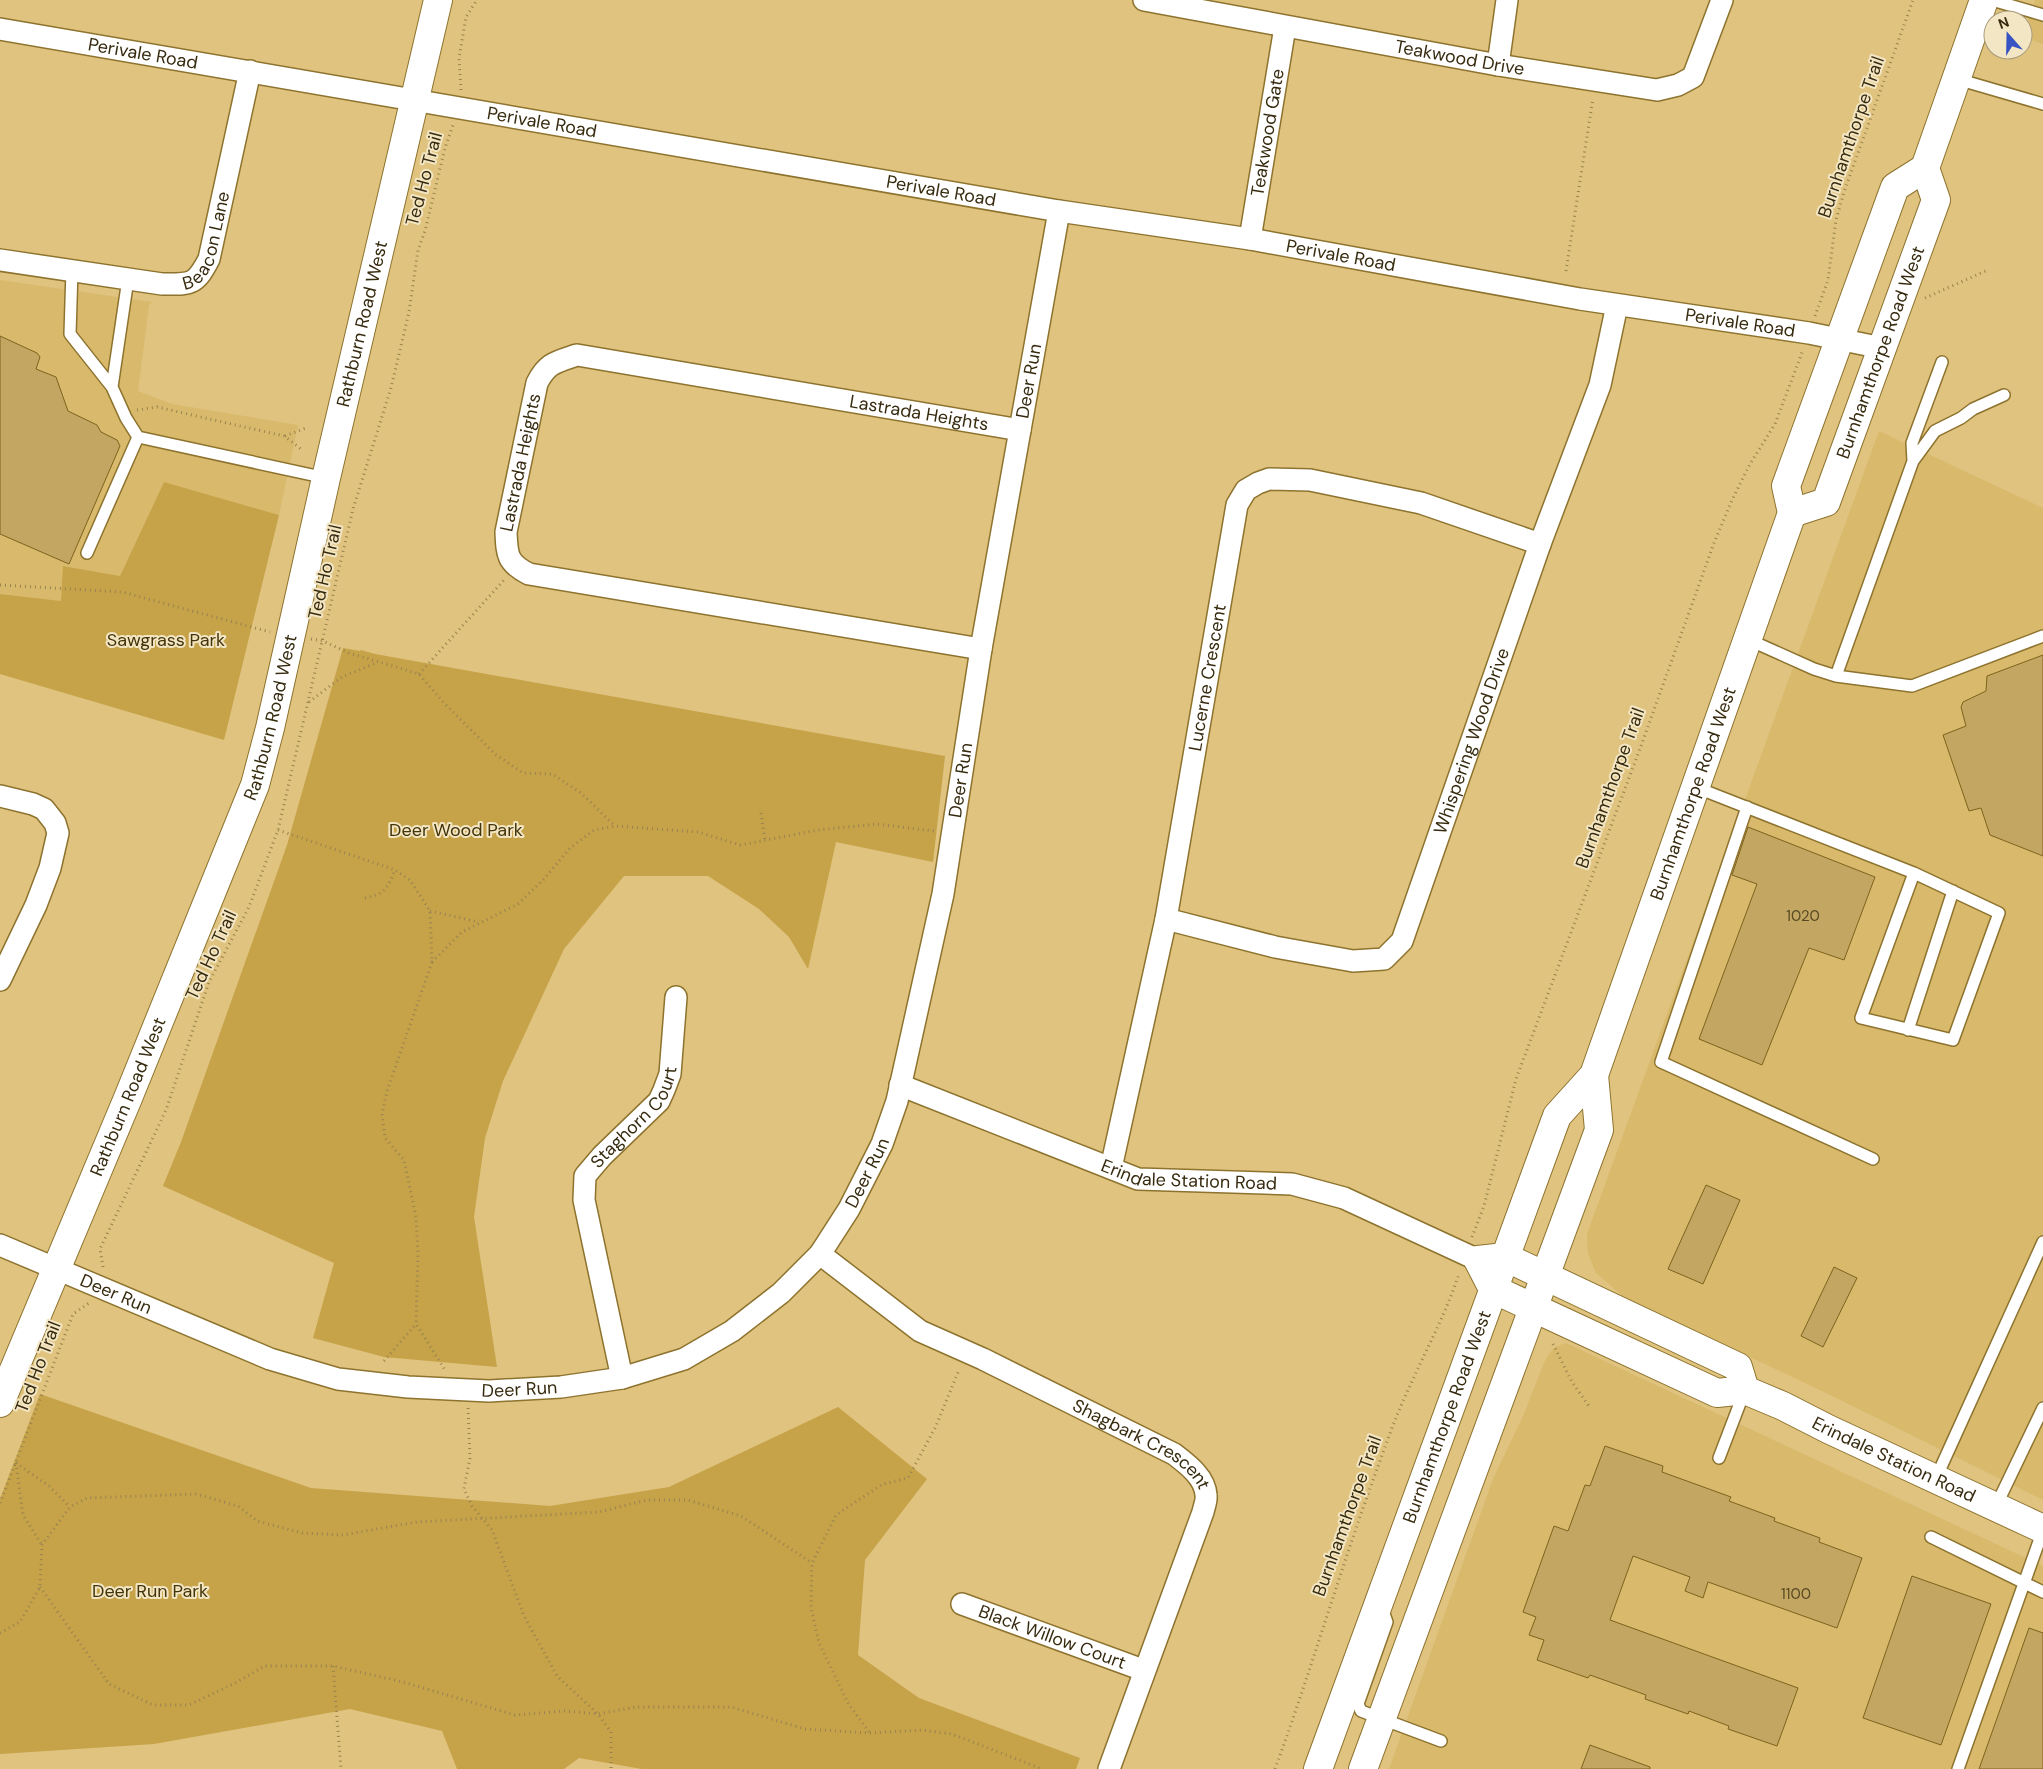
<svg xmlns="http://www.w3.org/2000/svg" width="2043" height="1769" viewBox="0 0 2043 1769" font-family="'DM Sans',sans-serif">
  <rect width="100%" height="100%" fill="#dfc37e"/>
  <path fill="#d9ba6d" d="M2035 0H2043V44L2023 37Z
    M0 280 152 302 149 305 138 391 172 404 298 425 279 515 164 482 120 576 64 566 61 601 0 594Z
    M1879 431 2043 508V1500L1826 1393 1624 1297 1596 1273 1588 1254 1587 1234Z
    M1566 1343 2043 1566V1769H1389L1493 1479 1523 1416 1546 1358 1555 1347Z"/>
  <path fill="#c6a349" d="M164 482 279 515 224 740 0 674V594L61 601 63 566 120 576Z
    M343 648 360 651 361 650 375 654 945 756 933 862 836 842 808 969 789 937 759 909 708 876H624L564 949 503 1081 485 1138 474 1217 497 1367 384 1357 313 1338 334 1263 163 1186 181 1142 287 845Z
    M40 1394 311 1488 550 1506 669 1487 838 1407 927 1479 865 1560 858 1655 919 1698 1080 1758 1076 1769H642L579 1758 564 1769H457L442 1731 350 1709 154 1744 0 1754V1499Z"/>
  <path fill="#c2a662" stroke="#7d631c" d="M0 336 37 353 40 357 36 369 56 377 68 411 97 425 101 432 117 440 120 446 69 564 0 534Z
    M2043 655V856L1990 835 1981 808 1969 811 1943 735 1966 726 1961 707 1963 702 1986 691 1987 676Z
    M1748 827 1875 877 1844 960 1809 948 1762 1065 1699 1039 1757 884 1732 875Z
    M1706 1185 1740 1200 1703 1284 1668 1269Z
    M1834 1267 1857 1278 1823 1347 1801 1336Z
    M1605 1446 1663 1466 1662 1472 1731 1497 1729 1501 1775 1518 1774 1521 1820 1538 1819 1542 1862 1558 1837 1628 1708 1582 1703 1598 1685 1591 1690 1577 1633 1556 1610 1620 1798 1688 1777 1746 1728 1729 1729 1726 1689 1711 1688 1714 1645 1699 1646 1695 1590 1675 1588 1678 1537 1660 1544 1640 1529 1635 1536 1617 1523 1612 1554 1526 1568 1531 1585 1485 1590 1486Z
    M1912 1576 1991 1604 1941 1745 1863 1718Z
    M2029 1628 2043 1633V1769H1979Z
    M1590 1745 1650 1767V1769H1581Z"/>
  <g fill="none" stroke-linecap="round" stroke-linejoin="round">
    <defs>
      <path id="lane" d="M1992 0 2043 15
        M1957 79 2043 104
        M72 270 70 334 112 387
        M128 279 112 387 126 418 138 437 326 478
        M1913 461 1912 443 1942 362
        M87 553 138 437
        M1747 639 1814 669 1836 676 1912 686 2043 636
        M1836 676 1913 461 1935 431 1961 418 1973 409 2004 395
        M1695 787 1914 873 1999 913 1953 1040 1861 1018 1914 873
        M1747 807 1661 1062 1873 1159
        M1908 1030 1953 891
        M1719 1458 1745 1390
        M1936 1478 2043 1242
        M1996 1506 2043 1408
        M1931 1537 2043 1592
        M1382 1608 1387 1622 1358 1704 1361 1711 1441 1741
        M1958 1769 2043 1530"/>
      <g id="street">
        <path id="s1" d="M1144 0 1498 65 1657 90 1678 85 1693 77 1722 0"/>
        <path id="s2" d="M0 29 1059 211 1250 239 1580 299 1809 333 1882 348"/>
        <path d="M1498 65 1507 0"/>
        <path id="s3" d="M1250 239 1285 27"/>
        <path id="s4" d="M0 260 162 284C191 284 195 286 209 259L250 71"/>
        <path id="s5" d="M981 649 529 574C507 563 507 555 506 532L537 383C547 363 556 362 577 355L1020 430"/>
        <path d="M0 796 33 804 44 809 55 823 58 833 50 868 36 905 0 980"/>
        <path id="s6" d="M1166 919 1275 947 1353 961 1384 959 1402 941 1540 544 1600 385 1617 305"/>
        <path id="s7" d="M900 1085 1138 1179 1292 1184 1344 1198 1478 1260"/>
        <path id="s8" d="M1111 1168 1166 919 1237 505 1246 490 1258 483 1269 479 1310 480 1421 503 1540 544"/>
        <path id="s9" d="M0 1245 270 1359 338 1379 408 1387 489 1391 561 1387 622 1378 684 1359 732 1331 781 1293 820 1254 849 1209 882 1144 897 1101 943 894 981 649 1059 211"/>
        <path id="s10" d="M820 1254 920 1331 983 1359 1174 1454C1187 1464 1205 1477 1206 1495 1207 1500 1204 1507 1203 1512L1109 1769"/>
        <path id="s11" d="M622 1378 584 1200 585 1176 602 1156 659 1101 664 1090 670 1074 676 997"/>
        <path id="s12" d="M962 1604 1143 1670"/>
      </g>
      <g id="secondary">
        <path id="s13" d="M1792 513 1826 502 1936 200 1925 168 1984 0"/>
        <path id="s14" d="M1745 1390 1738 1367 1505 1257 1478 1260 1493 1289 1717 1393 1745 1390 1783 1406 1828 1429 2043 1529"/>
        <path id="s15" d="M0 1403 128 1098 255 785 270 728 326 478 438 0"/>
        <path id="s16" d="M1318 1769 1557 1116 1594 1075 1792 513 1786 486 1895 187 1925 168"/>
        <path d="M1363 1769 1599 1130 1594 1075"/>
      </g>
    </defs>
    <use href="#lane" stroke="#8d732e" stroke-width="14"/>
    <use href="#street" stroke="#8d732e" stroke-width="24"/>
    <use href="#secondary" stroke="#8d732e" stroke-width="30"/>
    <path stroke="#98834f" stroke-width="3" stroke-dasharray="1 4" stroke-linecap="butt" d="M461 90 459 58 466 17 477 0
      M1566 271 1593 98
      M1925 298 1988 270
      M1815 316 1828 280 1836 220 1844 192 1913 0
      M137 410 157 407 284 436 301 449
      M285 436 306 428
      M0 585 122 592 270 632
      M311 639 323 641 349 653 419 674 444 703 495 754 523 773 552 774 581 793 615 826
      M419 674 504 580
      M309 702 342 677 376 663
      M761 813 765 840
      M278 830 395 870 410 880 430 911 432 962 387 1091 382 1114 385 1138 404 1160 416 1217 418 1254 416 1324 445 1370
      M365 898C385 894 387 889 395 870
      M430 911 479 922
      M432 962 462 932 518 904 544 879 570 848 594 830 615 826 698 832 740 845 818 830 877 824 934 831
      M1472 1237 1484 1206 1516 1079 1641 746 1714 543 1732 500 1750 464 1775 424 1803 350
      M103 1267 100 1249 166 1110 209 982 249 907 278 830 353 509 391 388 409 312 418 250 425 231 445 148 453 125
      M1553 1344 1572 1382 1589 1406
      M384 1361 416 1324
      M468 1408 470 1458 464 1489 472 1506 492 1530 524 1616 557 1676 598 1714 611 1732V1769
      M16 1463 23 1515 42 1545
      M16 1463 49 1486 70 1507
      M0 1503 73 1314 89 1303
      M40 1587 109 1684 153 1705H189L235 1683 265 1666H333L403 1682 515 1715 565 1711 598 1714 636 1707H731L805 1729 869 1733 922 1730 952 1734 1042 1769
      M0 1633 20 1622 40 1587 42 1545 70 1507 87 1498 196 1494 238 1506 257 1521 302 1533 342 1535 417 1522 599 1512 647 1500H688L741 1516 812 1563
      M333 1666 341 1769
      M869 1732 848 1703 819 1643 811 1608 812 1563 836 1515 883 1484 908 1478 936 1426 959 1370
      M1275 1769C1311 1671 1340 1570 1376 1472 1386 1444 1396 1415 1409 1388 1426 1350 1446 1313 1459 1274"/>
    <use href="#lane" stroke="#fff" stroke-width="11"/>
    <use href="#street" stroke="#fff" stroke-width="21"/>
    <use href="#secondary" stroke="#fff" stroke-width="28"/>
  </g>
  <g text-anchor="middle" stroke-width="4" stroke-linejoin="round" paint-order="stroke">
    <g font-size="15" fill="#5a4a24">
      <text x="1803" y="921">1020</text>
      <text x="1796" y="1599">1100</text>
    </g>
    <g font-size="18" fill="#372b0f" stroke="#f3e6c4">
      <text dy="6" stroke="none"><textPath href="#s2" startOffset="145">Perivale Road</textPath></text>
      <text dy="6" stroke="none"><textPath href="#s1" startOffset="321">Teakwood Drive</textPath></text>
      <text dy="6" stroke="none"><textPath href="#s2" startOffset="550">Perivale Road</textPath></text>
      <text dy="6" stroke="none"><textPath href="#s3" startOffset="108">Teakwood Gate</textPath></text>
      <text transform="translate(1851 137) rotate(-71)" y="6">Burnhamthorpe Trail</text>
      <text transform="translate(424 179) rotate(-75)" y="6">Ted Ho Trail</text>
      <text dy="6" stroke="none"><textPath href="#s2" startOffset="955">Perivale Road</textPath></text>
      <text dy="6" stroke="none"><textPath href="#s4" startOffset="238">Beacon Lane</textPath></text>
      <text dy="6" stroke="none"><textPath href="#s2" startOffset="1360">Perivale Road</textPath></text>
      <text dy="6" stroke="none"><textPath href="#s2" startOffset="1765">Perivale Road</textPath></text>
      <text dy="6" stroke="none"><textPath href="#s15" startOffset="1142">Rathburn Road West</textPath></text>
      <text dy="6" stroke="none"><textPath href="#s13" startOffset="195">Burnhamthorpe Road West</textPath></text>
      <text dy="6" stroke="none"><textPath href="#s9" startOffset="1791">Deer Run</textPath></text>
      <text dy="6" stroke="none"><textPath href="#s5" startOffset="1060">Lastrada Heights</textPath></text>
      <text dy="6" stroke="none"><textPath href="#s5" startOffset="581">Lastrada Heights</textPath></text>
      <text transform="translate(325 572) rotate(-77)" y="6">Ted Ho Trail</text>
      <text dy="6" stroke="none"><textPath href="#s8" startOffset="500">Lucerne Crescent</textPath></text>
      <text dy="6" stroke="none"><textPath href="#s15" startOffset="738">Rathburn Road West</textPath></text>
      <text dy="6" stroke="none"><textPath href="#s6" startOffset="460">Whispering Wood Drive</textPath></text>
      <text dy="6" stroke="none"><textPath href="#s9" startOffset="1386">Deer Run</textPath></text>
      <text transform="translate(1610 788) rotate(-70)" y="6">Burnhamthorpe Trail</text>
      <text dy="6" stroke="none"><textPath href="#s16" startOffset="1049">Burnhamthorpe Road West</textPath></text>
      <text transform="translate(211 955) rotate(-65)" y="6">Ted Ho Trail</text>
      <text dy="6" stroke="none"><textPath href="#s15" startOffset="332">Rathburn Road West</textPath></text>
      <text dy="6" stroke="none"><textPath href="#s11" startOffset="284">Staghorn Court</textPath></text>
      <text dy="6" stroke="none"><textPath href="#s9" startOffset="981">Deer Run</textPath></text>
      <text dy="6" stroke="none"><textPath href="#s7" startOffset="306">Erindale Station Road</textPath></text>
      <text dy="6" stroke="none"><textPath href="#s9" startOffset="126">Deer Run</textPath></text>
      <text transform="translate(38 1367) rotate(-69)" y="6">Ted Ho Trail</text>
      <text dy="6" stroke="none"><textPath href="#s9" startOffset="546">Deer Run</textPath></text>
      <text dy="6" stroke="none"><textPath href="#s16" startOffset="375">Burnhamthorpe Road West</textPath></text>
      <text dy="6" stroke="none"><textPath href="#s10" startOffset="376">Shagbark Crescent</textPath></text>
      <text dy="6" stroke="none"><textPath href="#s14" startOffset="781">Erindale Station Road</textPath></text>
      <text transform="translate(1347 1516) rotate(-70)" y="6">Burnhamthorpe Trail</text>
      <text dy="6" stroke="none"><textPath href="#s12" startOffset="96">Black Willow Court</textPath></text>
    </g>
    <g font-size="18" fill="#433409" stroke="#f3e6c4">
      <text x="166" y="646">Sawgrass Park</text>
      <text x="456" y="836">Deer Wood Park</text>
      <text x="150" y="1597">Deer Run Park</text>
    </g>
  </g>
  <g transform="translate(2008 35) rotate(340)"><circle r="24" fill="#f3e6c4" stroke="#a89b7c"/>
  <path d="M0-4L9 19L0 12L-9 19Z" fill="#3652c3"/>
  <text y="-8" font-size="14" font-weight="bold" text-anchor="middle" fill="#372b0f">N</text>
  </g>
</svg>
